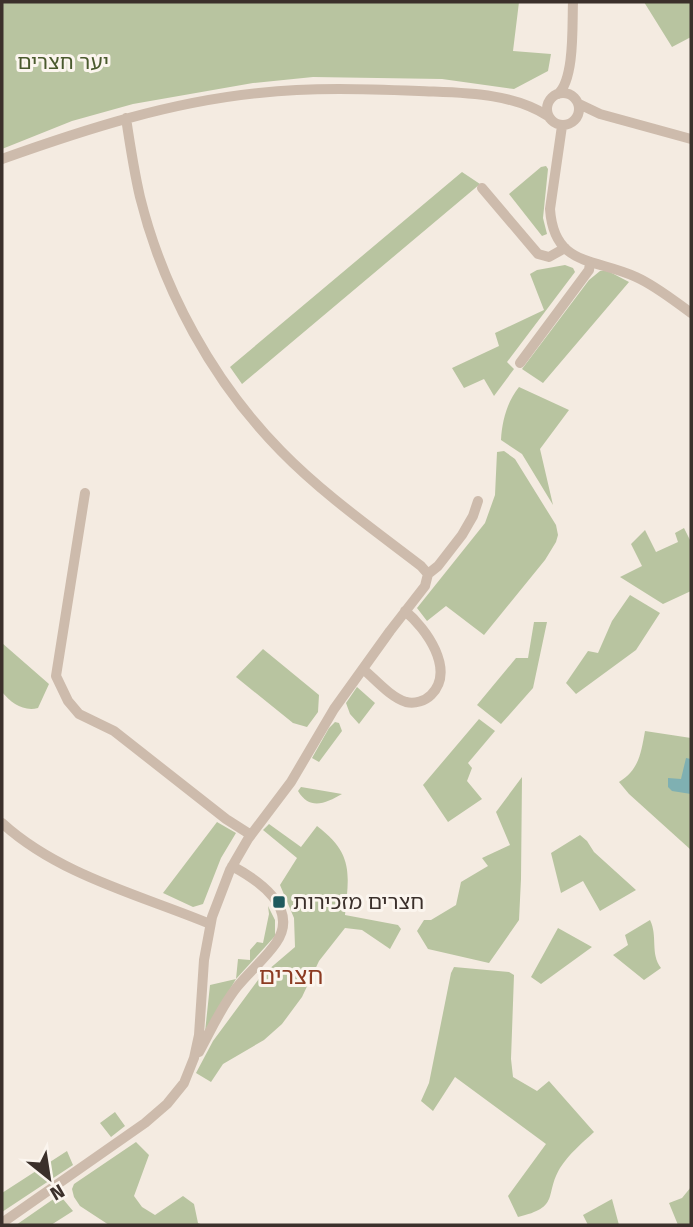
<svg xmlns="http://www.w3.org/2000/svg" width="693" height="1227" viewBox="0 0 693 1227" font-family="'Fira Sans','Noto Sans Hebrew',sans-serif">
  <rect width="100%" height="100%" fill="#f4ebe1"/>
  <path fill="#b8c4a0" d="M2 2H519L513 51 551 54 548 71 514 89 442 79 313 77 253 83 133 104 72 121 2 149Z
    M644 2H691V37L672 47Z
    M546 166 548 169 543 218 547 234 542 236 509 194 541 167Z
    M462 172 480 184 242 384 230 367Z
    M565 265 573 268 575 272 507 362 514 369 494 396 484 379 464 388 452 368 499 346 495 333 544 310 530 274 537 270Z
    M606 270 629 282 543 383 522 369 589 280 600 271Z
    M519 387 569 410 540 449 553 505 522 454 501 440C502 421 507 402 519 387Z
    M504 451 515 459 556 525 558 535 556 542 545 560 484 635 446 606 427 621 417 608 485 523 495 495 497 452Z
    M684 528 691 542V591L663 604 620 577 642 566 631 544 645 530 656 552 678 542 675 533Z
    M630 595 660 613 636 650 576 694 566 683 588 651 598 653 612 621Z
    M534 622H547L533 688 501 724 477 705 516 658H528Z
    M2 643 49 684 38 708C24 712 11 703 2 692Z
    M263 649 319 695 318 712 307 727 293 723 236 677Z
    M357 687 375 703 359 724 350 714 346 703Z
    M479 719 495 731 468 763 472 768 467 781 482 799 448 822 423 785Z
    M335 722 339 723 342 731 319 762 312 758 329 728Z
    M645 731 691 738V850L629 794 619 782C639 770 641 753 645 731Z
    M522 777 521 879 519 920 489 963 428 949 417 931 424 920H431L456 905 461 882 488 866 482 858 510 845 496 812Z
    M301 787 342 794C326 803 310 811 298 791Z
    M217 822 236 833 221 858 203 904 193 907 163 893Z
    M269 824 301 847 317 826C354 854 349 874 345 915L398 925 401 929 390 949 362 930 345 928 319 961 302 997 282 1024 264 1040 223 1064 211 1082 196 1073 213 1041 261 976 295 947 294 918 280 885 297 858 263 830Z
    M580 835 587 841 594 852 636 890 600 911 583 881 561 893 551 853Z
    M268 906 275 920V936L236 979 205 1032 210 985 236 979 238 959 250 960V950L257 942 263 943 269 914Z
    M650 920C658 936 650 954 661 968L644 980 613 955 628 945 625 935Z
    M558 928 592 947 541 984 531 977Z
    M454 967 509 972 514 975 511 1059 513 1077 537 1091 549 1081 594 1132C582 1143 569 1154 560 1168 544 1195 561 1207 518 1217L508 1196 546 1144 455 1077 433 1111 421 1101 429 1083 451 973Z
    M115 1112 125 1126 111 1137 100 1123Z
    M136 1142 149 1155 134 1196 142 1207 155 1215 183 1196 194 1204 198 1223 203 1225H109L80 1206 74 1197 72 1189 74 1184Z
    M67 1151 73 1165 2 1212V1193Z
    M691 1187V1225H678L669 1203 682 1198Z
    M55 1198 63 1199 73 1211 51 1225H16Z
    M612 1199 619 1225H588L583 1215Z"/>
  <path fill="#7fb0b2" d="M686 758 691 759V794L672 791 668 787V778L681 779Z"/>
  <g fill="none" stroke-linecap="round" stroke-linejoin="round">
    <path stroke="#cdbbac" stroke-width="10" d="M547 109a16 16 0 1 1 32 0a16 16 0 1 1-32 0Z
      M558 94C575 79 572 24 573 2
      M579 104 600 114 691 139
      M126 118C130 145 134 171 140 197 163 290 213 382 281 451 323 494 373 529 421 566L428 574
      M562 126 550 209C554 267 595 258 636 277 656 286 673 300 691 313
      M2 159C86 129 170 102 259 93 312 87 366 89 419 91 463 93 510 92 548 116
      M482 188 538 254 549 257 565 248
      M520 363 589 270 590 263
      M85 493 56 676 68 701 79 714 114 731 226 819 251 835
      M363 669C375 679 390 697 406 702 415 704 425 701 431 695 456 670 426 628 405 611
      M2 823C59 875 140 895 210 924
      M199 1052C211 1030 221 1007 237 987 249 972 265 959 276 943 300 908 258 880 232 866
      M2 1223 145 1123 167 1104 184 1083 194 1058 199 1035 204 960 212 917 230 870 248 839 291 782 334 709 390 631 425 586 428 574 438 566 462 535 473 516 478 501"/>
  </g>
  <rect fill="#1f5a5e" stroke="#fbf5ee" stroke-width="2.5" x="272" y="895" width="14" height="14" rx="3.5"/>
  <g text-anchor="middle" stroke-width="6" stroke-linejoin="round" paint-order="stroke">
    <g font-size="21" fill="#4a5a2e" stroke="#fbf5ee">
      <text x="63" y="69">יער חצרים</text>
    </g>
    <g font-size="21" fill="#3b302b" stroke="#fbf5ee" text-anchor="start">
      <text x="293" y="909">חצרים מזכירות</text>
    </g>
    <g font-size="24" fill="#8c3b22" stroke="#fbf5ee">
      <text x="291" y="984">חצרים</text>
    </g>
  </g>
  <rect width="693" height="1227" fill="none" stroke="#3b302b" stroke-width="7"/>
  <g transform="translate(49 1178) rotate(150)" stroke="#fbf5ee" stroke-width="5" paint-order="stroke">
  <path d="M0-5L12 26L0 18L-12 26Z" fill="#3b302b"/>
  <text y="-10" font-size="19" font-weight="bold" text-anchor="middle" fill="#3b302b">N</text>
  </g>
</svg>
